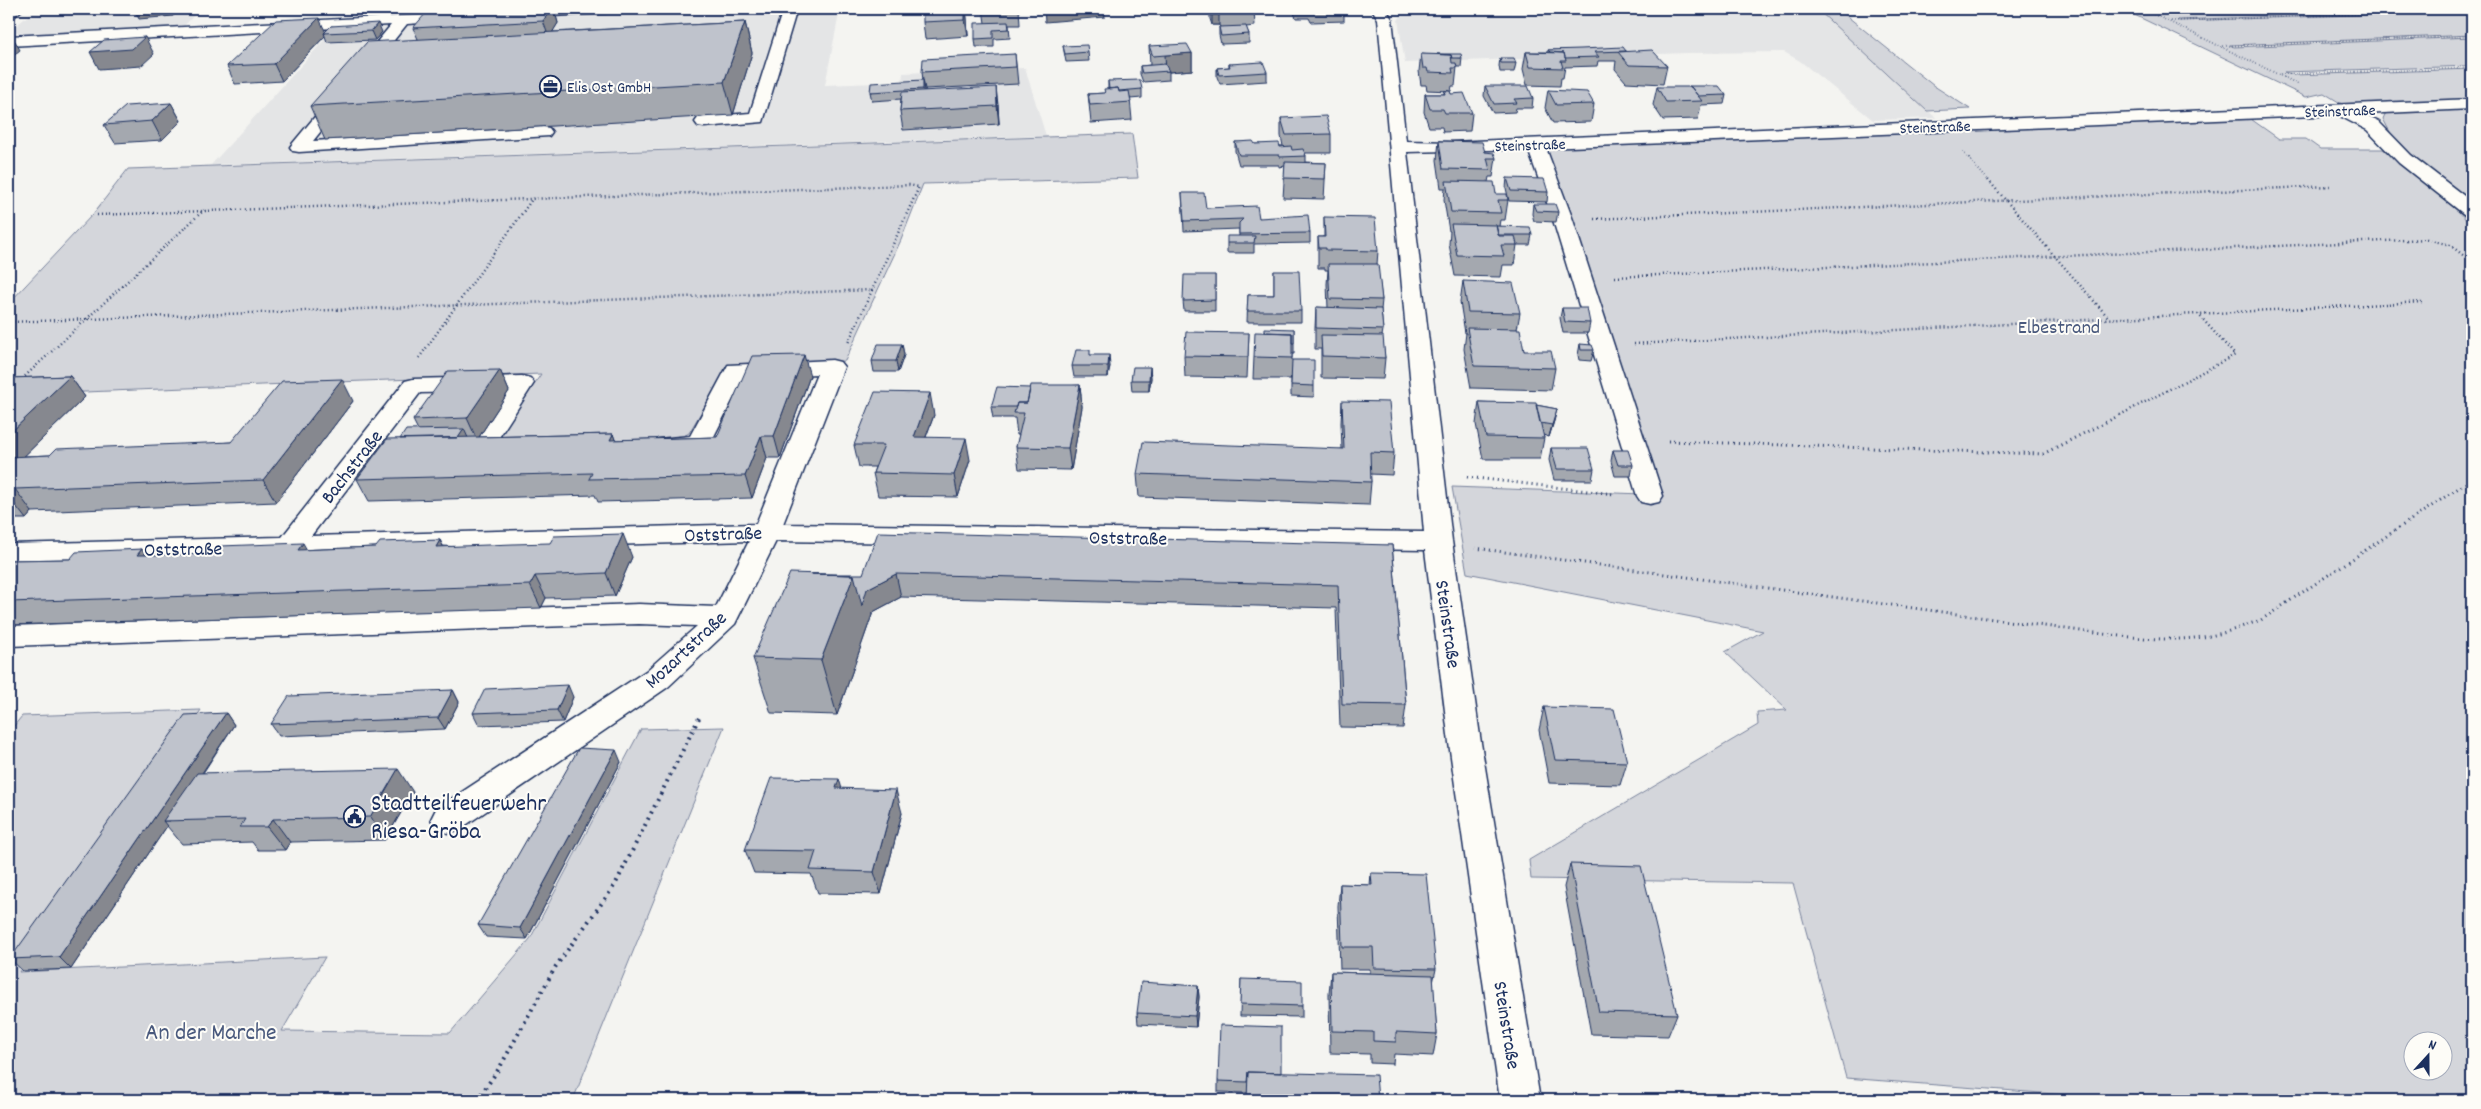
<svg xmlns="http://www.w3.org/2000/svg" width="2481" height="1109" viewBox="0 0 2481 1109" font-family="Dekko,sans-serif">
  <rect width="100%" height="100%" fill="#f4f4f1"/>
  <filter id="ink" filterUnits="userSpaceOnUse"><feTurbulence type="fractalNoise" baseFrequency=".02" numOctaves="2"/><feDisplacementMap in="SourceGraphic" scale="10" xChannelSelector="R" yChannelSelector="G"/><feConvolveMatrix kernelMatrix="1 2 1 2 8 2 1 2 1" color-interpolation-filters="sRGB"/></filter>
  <g filter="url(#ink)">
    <path fill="#e4e5e6" d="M36 9H200L184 26 21 34 11 30Z
      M682 9H840L825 85 902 82 903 73 1025 68 1046 136 211 165 336 27Z
      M1394 9H1817L1936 118 1873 120 1800 61 1784 52 1687 53 1405 63 1398 20 1404 12Z"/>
    <path fill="#d4d6db" stroke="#78829c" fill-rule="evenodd" d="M1817 9H1838L1934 86 1970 109 1927 111Z
      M2122 9H2453L2177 20 2179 21 2472 11V35L2230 45 2234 47 2472 37V66L2284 72 2295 75 2472 69V102L2356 106 2342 104 2324 93 2306 97Z
      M2472 108V205L2396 143 2383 119 2385 114 2392 111Z
      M2248 117 2279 139H2306L2320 149H2383L2458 211 2472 226V1100H2082L2080 1096 1846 1078 1793 883 1531 879 1529 860 1758 725 1757 712 1787 710 1725 652 1763 631 1467 573 1452 487 1643 494 1534 148ZM2414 1042H2444V1072H2414Z
      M1132 134 1138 178 923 184 901 240 845 361 729 365 689 433 678 439 515 443 499 437 541 374 9 395V303L93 214 128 169Z
      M201 710 19 972 325 957 282 1031 450 1033 530 939 641 729 724 727 573 1100H9V732L22 716Z"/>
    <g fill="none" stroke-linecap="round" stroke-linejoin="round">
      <defs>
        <path id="minor" d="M613 9 606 13 517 18 510 14C517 4 597 9 613 9Z
          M783 9H797L763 122 704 127 698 126 695 122 698 118 704 117 750 113Z
          M1372 9H1386L1392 19 1406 141 1451 142 2472 99V109L2362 114 2379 122 2411 155 2472 202V217L2465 215 2399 163 2367 130 2338 115 1546 148 1573 220 1663 496 1659 502 1650 504 1641 502 1637 496 1553 220 1528 149 1407 152 1452 541 1481 743 1540 1100H1500L1449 743 1425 550 776 541 735 624 668 687 460 829 448 833 436 829 431 819 436 809 646 671 697 626 639 624 567 626 9 646V626L639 604 716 607 749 541 9 562V544L282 537 405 381 413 379 522 376 530 378 534 383 496 442 509 445 513 450 509 455C496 458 483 458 470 455L466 450 505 391 420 393 311 536 756 524 817 374 744 377 708 448 667 451 658 449 655 444 658 439 690 436 728 365 832 360 840 362 844 367 783 524 1424 532 1378 19Z
          M459 13 464 14 466 17 464 20 407 24 313 141 543 127 549 128 552 132 549 136 299 152 293 151 290 147 293 143 391 25 9 46V36Z"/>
        <path id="major" d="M9 9H23L14 17 9 18Z"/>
      </defs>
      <use href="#minor" stroke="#1b2f5e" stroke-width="3"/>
      <use href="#major" stroke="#1b2f5e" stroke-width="3"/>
      <path stroke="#1b2f5e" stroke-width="2" stroke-dasharray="0.5 2.5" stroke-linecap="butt" d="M2143 9 2298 84
        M2171 21 2472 10
        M2223 46 2472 36
        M2280 74 2472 68
        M1963 152 1989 181"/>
      <path stroke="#1b2f5e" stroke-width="2.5" stroke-dasharray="1 3" stroke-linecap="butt" d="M1988 180 2108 317
        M97 215 909 185 919 187 848 343
        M1594 219 2330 186
        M1615 277 2427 239 2450 245 2472 262
        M9 322 873 290
        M1634 344 2422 302
        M419 358 533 198
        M22 379 204 210
        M2120 415 2235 355 2198 314"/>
      <path stroke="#1b2f5e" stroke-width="3" stroke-dasharray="1 4" stroke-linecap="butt" d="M1668 441 2043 454 2122 414
        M1467 477 1614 494
        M1475 548 2103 634C2138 638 2174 642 2209 636 2227 633 2243 626 2261 620L2472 479"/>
      <path stroke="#1b2f5e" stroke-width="4" stroke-dasharray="2 5" stroke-linecap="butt" d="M477 1100 500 1067 556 966 615 885 699 718"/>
      <use href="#minor" fill="#fdfcf7" fill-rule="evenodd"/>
      <use href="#major" fill="#fdfcf7" fill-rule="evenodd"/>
    </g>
    <path fill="#a4a8af" stroke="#1b2f5e" d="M505 9H554L558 23 552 32 745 22 752 53 733 115 325 140 310 106 418 39 413 28Z
      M935 9H966L967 19 968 36 925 39 923 22 935 11Z
      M983 9H1019L1020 25H1009L1010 38 994 39V47H976L975 39 985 23Z
      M1210 9H1254L1255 26 1246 27 1249 34V43L1221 44 1219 35V27H1220L1219 25H1212L1210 19Z
      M1294 9H1344V21L1311 22 1309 18H1296L1294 13Z
      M331 26 382 32 375 40 327 42 325 36 282 81 235 84 227 66 325 32Z
      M1063 46 1088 52 1089 61 1066 62Z
      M1149 46 1192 53V70L1169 72V80L1143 82 1140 74V66L1150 65Z
      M1548 50 1626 51 1667 66 1663 84 1626 82 1615 69 1616 61H1598L1597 66 1565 67 1563 78H1561L1560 86 1527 85 1523 69 1526 52H1548Z
      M1015 54 1018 84 925 89V91L998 105 999 124 903 130 900 111 901 99 872 101 870 92 923 80 922 72Z
      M1421 54 1462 58 1461 67H1457L1455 86H1452L1451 91H1450L1451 94 1472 113 1470 131 1443 132 1442 127H1429L1424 112 1425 94H1444V91H1449L1427 90 1426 85H1421L1419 71Z
      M1500 58 1516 63 1514 72H1500L1499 66Z
      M1229 64 1267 72V81L1220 84 1217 77V68L1229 67Z
      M1108 81 1142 89V98L1130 99 1132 120 1091 123 1088 94 1105 93 1108 89Z
      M1485 86 1533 98 1532 108H1516L1515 112 1493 113 1484 96Z
      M1657 87 1726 95 1724 104 1701 105 1698 119 1663 120 1653 105Z
      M1548 90 1594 104 1591 122 1553 123 1545 108Z
      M171 103 181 121 162 140 115 143 104 125Z
      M1281 118 1331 134V153H1305L1306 156V162L1326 163 1324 199 1283 198 1285 166 1279 167V165H1239L1235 151V142L1255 144 1283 146 1281 136Z
      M1439 141 1485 152 1496 158 1493 177H1489L1488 182 1496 194 1508 200 1505 220H1500L1499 226 1532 235 1530 245H1517L1514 265H1503L1501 277 1455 276 1449 244 1450 231H1449L1444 200 1445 188H1441L1437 160Z
      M1507 178 1548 192 1547 202 1509 201 1506 188Z
      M1182 193 1206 208 1259 218 1310 233V243L1254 244V253H1227V243L1239 236V229L1184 231Z
      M1533 204 1558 212 1556 222 1534 221 1532 214Z
      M1324 217 1378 251 1377 264 1382 300 1381 310 1383 330 1382 336 1385 358 1383 379 1321 378V349H1315V328L1316 307 1328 308 1327 284 1328 270H1325V268H1318V237H1324Z
      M1274 271 1301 311V322H1247L1248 295H1274Z
      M1215 275V311H1184L1183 301Z
      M1463 281 1520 313 1517 329 1524 351 1555 368 1551 390 1471 388 1464 349 1466 333H1465L1460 302Z
      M1562 308 1590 323 1588 333H1563L1560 318Z
      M1294 329V354H1292V360L1314 386V397L1291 396V377V379H1253L1254 357 1265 332Z
      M1249 333 1247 378 1185 377 1184 356Z
      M902 344 904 355 898 372H874L872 361Z
      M1580 344 1594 350 1591 361 1579 360 1578 355Z
      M1091 355 1110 366 1108 377H1074L1072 366Z
      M1150 367 1151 378 1149 391H1132L1131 380Z
      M500 370 509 391 479 437 613 434 615 440 717 437 810 376 780 458H767L752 498 598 502 595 495 369 501 357 479 400 439 418 430 413 420Z
      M70 376 85 397 24 456 50 455 231 442 353 401 276 502 32 512 26 519H9V378Z
      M1080 385 1082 407 1071 470 1019 469 1016 447 1019 435H1017L1015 418H993L991 407 1030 388Z
      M1342 401 1394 453 1392 475 1370 474 1371 482 1369 505 1139 497 1137 474 1342 449 1341 423Z
      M1479 402 1536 405 1557 409 1554 421 1549 437 1543 435 1544 438 1540 459H1483L1476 424Z
      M934 415 926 437 970 460 958 497 878 496 873 473 875 467H859L854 445Z
      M1551 448 1594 469 1592 480H1554L1549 460Z
      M1613 450 1633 465 1631 476H1615L1611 461Z
      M440 540 443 546 632 557 615 596 546 598 541 608 9 625V560L70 559 142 549 146 555 215 553 376 547Z
      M1392 545 1406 705 1403 728 1340 727 1336 608 901 597 873 612 867 629 837 715 771 713 753 658 863 574Z
      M453 690 459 702 445 729 279 736 271 724Z
      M573 697 563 722 479 725 473 713Z
      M1544 707 1627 762 1620 785 1549 783 1539 730Z
      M226 713 234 725 203 773 413 792 385 840 290 842 285 850H258L252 842 182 844 167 826 71 969 23 971 10 959Z
      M621 762 527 939 486 937 478 925Z
      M841 788 902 813 881 894 818 893 811 874 754 873 745 850Z
      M1570 864 1677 1014 1668 1036 1591 1034 1564 887Z
      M1371 873 1436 969 1433 983 1437 1034 1433 1056 1394 1054 1393 1064 1370 1063V1054L1330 1053 1329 994 1331 972 1370 973V969H1340L1338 906 1340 884 1370 885Z
      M1241 979 1302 1006V1017L1240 1016Z
      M1198 986 1199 997 1196 1027 1138 1024 1137 1013Z
      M1281 1027 1247 1093 1218 1092V1081Z"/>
    <path fill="#86888f" stroke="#1b2f5e" d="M134 9H180L173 16 139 19Z
      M551 9H554L558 23 549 38 543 21Z
      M965 9H966L967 19 968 36 965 20Z
      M1044 9H1104L1105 17 1045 22Z
      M1212 9H1219V25H1212Z
      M319 18 326 33H324L325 36 282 81 274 64Z
      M745 22 752 53 733 115 724 82Z
      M378 23 382 32 375 40 371 31Z
      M145 37 154 54 141 66 99 69 90 52Z
      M15 41 20 50 9 59V46Z
      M1192 53V70L1169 72V71H1166L1165 55Z
      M923 80 925 89 924 98 923 89Z
      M996 87 998 105 999 124 997 106Z
      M171 103 181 121 162 140 152 121Z
      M902 344 904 355 898 372 896 361Z
      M804 355 810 376 780 458 774 436Z
      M1109 355 1110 366 1108 377V366Z
      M1150 367 1151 378 1149 391V380Z
      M500 370 509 391 477 440 467 418Z
      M70 376 85 397 9 471V434Z
      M342 379 353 401 276 502 263 480Z
      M1080 385 1082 407 1071 470 1068 448Z
      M930 393 934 415 918 458 914 437Z
      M1557 409 1554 421 1549 437 1552 425Z
      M464 429 469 440 450 448Z
      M613 434 621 456 610 440Z
      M761 436 767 458 752 498 745 476Z
      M966 438 970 460 958 497 954 475Z
      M15 489 32 512 26 519 9 497Z
      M623 534 632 557 615 596 606 573Z
      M440 540 451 563 436 547Z
      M303 543 316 566 298 550Z
      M142 549 158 572 137 555Z
      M896 574 901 597 873 612 867 629 837 715 821 660 854 575 867 589Z
      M535 576 546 598 541 608 530 585Z
      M568 685 573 697 563 722 557 710Z
      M453 690 459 702 445 729 438 718Z
      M226 713 234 725 170 821H163L167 826 71 969 59 957Z
      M616 750 621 762 527 939 520 928Z
      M398 769 413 792 385 840 370 817Z
      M839 779 846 802 836 788Z
      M896 790 902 813 881 894 874 872Z
      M273 819 290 842 285 850 267 827Z
      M1198 986 1199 997 1196 1027 1195 1016Z"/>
    <path fill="#bfc3cc" stroke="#1b2f5e" d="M505 9H551L543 21 413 28 426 13Z
      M935 9H965V20L923 22V12L935 11Z
      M983 9H1008L983 10Z
      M1219 9H1254L1255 10 1220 12Z
      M319 18 274 64 227 66 276 20Z
      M745 22 724 82 310 106 367 42Z
      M1008 22 1009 29 993 30V38L975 39V23Z
      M378 23 371 31 324 33 331 26Z
      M1246 26 1249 34 1221 36 1219 27Z
      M145 37 132 49 90 52 104 40Z
      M15 41 9 46V42Z
      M1187 44 1192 53 1153 56 1149 46Z
      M1087 45 1088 52 1065 54 1063 46Z
      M1623 47 1626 51 1595 52 1599 57 1565 58 1564 53 1550 52 1548 50 1581 49Z
      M1652 50 1667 66 1629 65 1618 52Z
      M1526 52 1564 53 1566 61H1561L1563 68 1530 67Z
      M1015 54 1016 67 922 72 923 59Z
      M1421 54 1451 55 1452 63H1456L1457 68H1452L1453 73 1428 72 1427 68H1423Z
      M1437 54H1461L1462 58H1452L1451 55Z
      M1500 58H1514L1516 63H1501Z
      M1263 62 1267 72 1219 75 1217 68 1230 67 1229 64Z
      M1165 64 1169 71 1142 73 1140 66Z
      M923 80V89L870 92 871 83Z
      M1140 80 1142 89 1119 91 1118 88 1109 89 1108 81Z
      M1485 86H1528L1533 98 1514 99 1517 103 1494 104Z
      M1689 86H1719L1726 95 1698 96 1691 87Z
      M996 87 997 106 900 111 902 92Z
      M1657 87H1691L1702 101 1666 102Z
      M1118 88 1119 92 1129 91 1131 102 1090 105 1088 94 1105 93 1104 89Z
      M1548 90 1587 92 1594 104 1556 105Z
      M1444 91H1450L1451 94 1464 93 1472 113H1445L1443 109H1430L1425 94H1445Z
      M171 103 152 121 104 125 126 106Z
      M1326 116 1331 134 1286 135 1281 118Z
      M1253 141 1255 144 1279 143 1280 147 1291 146 1292 150 1303 149 1306 156 1280 157 1279 155H1239L1235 142Z
      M1439 141 1482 142 1485 152 1494 153 1496 158H1487L1490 170 1443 169Z
      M1285 162 1326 163 1325 179 1284 178Z
      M1507 178 1544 179 1548 192 1511 191Z
      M1446 181 1494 182 1496 194H1507L1508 200H1498L1501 213 1451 212Z
      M1182 193H1204L1206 208 1257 206 1259 218 1308 215 1310 233 1239 234V223L1243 219 1184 221Z
      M1533 204H1555L1558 212 1536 211Z
      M1324 217 1375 218 1378 251 1326 250V248H1319L1318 237H1325Z
      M1451 224 1496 225 1499 236H1515L1517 245H1501L1504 256 1457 255Z
      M1496 226 1530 227 1532 235H1498Z
      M1227 236H1255L1254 243H1227Z
      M1328 264H1378L1382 300 1330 299Z
      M1274 271H1299L1301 311H1247L1248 295H1274Z
      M1184 275H1215V300L1183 301Z
      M1463 281 1513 283 1520 313 1468 312Z
      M1316 307 1381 309 1383 330 1316 328Z
      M1562 308H1587L1590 323 1565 322Z
      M1265 328 1294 329V343H1292V333L1265 332Z
      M1467 328 1520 329 1524 351H1551L1555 368 1474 366Z
      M1186 332 1249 333 1248 357 1184 356Z
      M1255 332 1292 333V358L1254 357Z
      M1321 335 1383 336 1385 358 1322 356Z
      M878 344H902L896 361H872Z
      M1580 344 1592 345 1594 350H1581Z
      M1076 350H1090V355H1109L1108 366H1072Z
      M804 355 774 436H761L745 476 589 479 592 473 357 479 387 439 613 434 610 440 717 437 752 356Z
      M1292 360H1314V386L1291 385Z
      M1133 367H1150L1149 380H1131Z
      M500 370 467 418 413 420 448 371Z
      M70 376 9 434V378Z
      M342 379 263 480 15 489 9 496V457L50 455 56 449 231 442 282 381Z
      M1031 385H1080L1068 448 1016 447 1024 413H1014L1017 403H1027Z
      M997 387 1030 388 1027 403H1017L1016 407H991Z
      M875 392 930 393 914 437 966 438 954 475 873 473 884 445H854Z
      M1342 401 1389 402 1394 453 1370 452 1371 482 1137 474 1143 442 1344 449Z
      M1479 402 1536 403 1544 438 1486 437Z
      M1536 405 1557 409 1552 425 1540 423Z
      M464 429 458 438 400 439 406 430Z
      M1551 448H1588L1594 469H1557Z
      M1613 450H1628L1633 465H1618Z
      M878 532 1392 545 1406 705 1342 704 1338 585 896 574 867 589 862 606 854 575 812 574H863Z
      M623 534 606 573 535 576 530 585 9 602V560L70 559 76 552 142 549 137 555H155L215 553 220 546 303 543 298 550 376 547 380 542 440 540 436 547 513 544 550 543 554 536Z
      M790 573 854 575 821 660 753 658Z
      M568 685 557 710 473 713 485 689Z
      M453 690 438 718 271 724 289 696Z
      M1544 707 1614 709 1627 762 1555 760Z
      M226 713 59 957 10 959 185 715Z
      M579 748 616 750 520 928 478 925Z
      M398 769 370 817 273 819 267 827H240L245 819 163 821 197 773Z
      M771 778 839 779 836 788 896 790 874 872 810 870 816 851 745 850Z
      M1570 864 1641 866 1677 1014 1599 1012Z
      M1371 873 1426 874 1436 969 1374 968 1373 947H1342L1340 884 1372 885Z
      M1331 972 1433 975 1437 1034 1396 1032V1042L1373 1041V1032L1332 1031Z
      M1241 979 1302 981V1006L1240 1004Z
      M1141 982 1198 986 1195 1016 1137 1013Z
      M1220 1025 1281 1027V1073L1248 1072 1247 1082 1218 1081Z
      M1248 1072 1376 1075 1378 1100H1247Z"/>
  </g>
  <defs>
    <symbol id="office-ring" viewBox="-11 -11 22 22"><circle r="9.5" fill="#fdfcf7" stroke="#1b2f5e" stroke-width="1.5"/><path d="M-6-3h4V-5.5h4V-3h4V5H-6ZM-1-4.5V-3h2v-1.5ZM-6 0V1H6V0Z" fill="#1b2f5e"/></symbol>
    <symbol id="civic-ring" viewBox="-11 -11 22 22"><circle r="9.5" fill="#fdfcf7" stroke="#1b2f5e" stroke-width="1.5"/><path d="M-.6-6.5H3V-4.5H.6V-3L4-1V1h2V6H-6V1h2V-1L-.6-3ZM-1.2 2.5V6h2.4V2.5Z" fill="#1b2f5e"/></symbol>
  </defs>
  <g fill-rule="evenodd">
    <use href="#office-ring" x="538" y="74" width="25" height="25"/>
    <use href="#civic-ring" x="342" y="804" width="25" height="25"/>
  </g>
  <g text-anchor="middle" stroke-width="4" stroke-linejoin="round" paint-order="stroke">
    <g font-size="16" fill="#1b2f5e" stroke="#fdfcf7" text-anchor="start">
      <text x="567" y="92">Elis Ost GmbH</text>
    </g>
    <g font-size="16" fill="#1b2f5e" stroke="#fdfcf7">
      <text transform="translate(2340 110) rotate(-2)" y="6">Steinstraße</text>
      <text transform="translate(1935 126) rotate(-2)" y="6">Steinstraße</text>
      <text transform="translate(1530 144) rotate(-2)" y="6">Steinstraße</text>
    </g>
    <g font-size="20" fill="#49597d" stroke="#fdfcf7">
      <text x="2059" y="333">Elbestrand</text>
    </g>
    <g font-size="20" fill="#1b2f5e" stroke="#fdfcf7">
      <text transform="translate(351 466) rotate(-52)" y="7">Bachstraße</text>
      <text transform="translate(723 533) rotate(-2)" y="7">Oststraße</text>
      <text transform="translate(1128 537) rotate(1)" y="7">Oststraße</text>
      <text transform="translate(183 548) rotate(-1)" y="7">Oststraße</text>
      <text transform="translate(1449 624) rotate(82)" y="7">Steinstraße</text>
      <text transform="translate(685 649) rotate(-43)" y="7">Mozartstraße</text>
      <text transform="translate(1508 1025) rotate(81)" y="7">Steinstraße</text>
    </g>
    <g font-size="24" fill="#1b2f5e" stroke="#fdfcf7" text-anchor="start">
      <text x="371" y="810">Stadtteilfeuerwehr<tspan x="371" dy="28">Riesa-Gröba</tspan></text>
    </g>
    <g font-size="24" fill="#49597d" stroke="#fdfcf7">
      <text x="211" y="1039">An der Marche</text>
    </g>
  </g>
  <rect width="2481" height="1109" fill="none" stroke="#fdfcf7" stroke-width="30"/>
  <rect x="15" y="15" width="2451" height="1079" fill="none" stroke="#1b2f5e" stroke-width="2" filter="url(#ink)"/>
  <g transform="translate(2428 1056) rotate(21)"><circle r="24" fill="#fdfcf7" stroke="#a3aaba"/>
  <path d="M0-4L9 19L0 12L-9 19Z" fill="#1b2f5e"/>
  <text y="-8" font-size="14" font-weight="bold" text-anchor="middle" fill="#1b2f5e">N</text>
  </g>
</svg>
